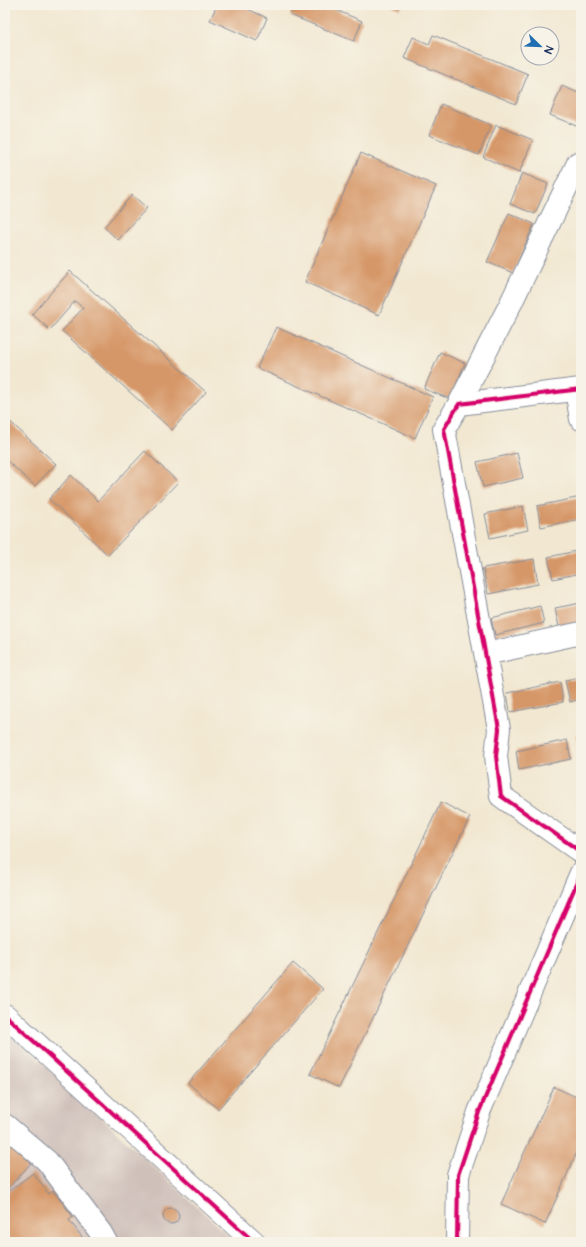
<svg xmlns="http://www.w3.org/2000/svg" width="586" height="1247" viewBox="0 0 586 1247" font-family="'Architects Daughter',sans-serif">
  <rect width="100%" height="100%" fill="#f7f3e8"/>
  <filter id="ink" filterUnits="userSpaceOnUse"><feTurbulence type="fractalNoise" baseFrequency=".025" numOctaves="2"/><feDisplacementMap in="SourceGraphic" scale="8" xChannelSelector="R" yChannelSelector="G"/><feConvolveMatrix kernelMatrix="1 2 1 2 8 2 1 2 1" color-interpolation-filters="sRGB"/></filter>
  <filter id="wash" filterUnits="userSpaceOnUse"><feTurbulence type="fractalNoise" baseFrequency=".012" numOctaves="4" result="noise"/><feDisplacementMap in="SourceGraphic" scale="16" xChannelSelector="R" yChannelSelector="G"/><feGaussianBlur stdDeviation="0.9" result="paint"/><feColorMatrix in="noise" values="0 0 0 0 0 0 0 0 0 0 0 0 0 0 0 0 0 1.4 0 .05"/><feComposite in="paint" operator="in"/></filter>
  <g filter="url(#wash)">
    <rect width="100%" height="100%" fill="#f2e8d2"/>
    <path fill="#cfc0ba" d="M5 1028 235 1242H5Z"/>
    <g id="blocks">
      <path fill="#d69767" d="M217 5H239L267 18 257 41 210 20Z
        M294 5H324L362 21 354 41 290 15Z
        M391 5H401L400 9Z
        M433 35 528 74 516 104 404 58 413 37 429 44Z
        M562 86 581 94V128L550 115Z
        M441 104 491 125 479 155 429 135Z
        M496 125 533 140 519 173 483 157Z
        M361 153 436 186 379 315 305 282Z
        M522 173 548 184 535 214 510 204Z
        M132 195 147 208 118 240 104 227Z
        M509 213 534 224 513 273 487 262Z
        M70 271 206 392 172 430 62 331 83 308 75 301 50 330 32 314Z
        M276 327 433 397 415 438 257 368Z
        M440 352 465 363 450 399 424 389Z
        M5 417 56 464 35 486 5 459Z
        M145 451 178 482 108 555 49 499 71 475 98 501Z
        M517 453 523 478 483 487 477 462Z
        M581 497V519L541 527 537 506Z
        M523 506 528 530 490 538 485 514Z
        M581 550V573L553 579 548 557Z
        M534 559 538 584 488 594 483 568Z
        M581 603V627L560 632 555 608Z
        M540 606 544 623 495 635 491 618Z
        M581 677V699L570 702 565 680Z
        M560 682 563 702 510 712 507 693Z
        M581 734V754H580L577 735Z
        M567 740 571 759 519 770 516 751Z
        M441 802 470 817 339 1088 310 1074Z
        M293 963 323 989 218 1109 188 1083Z
        M554 1087 581 1099V1143L545 1224 501 1204Z
        M5 1138 31 1163 5 1192Z
        M33 1173 49 1194 53 1191 73 1217 69 1220 86 1242H5V1194Z
        M163 1216a8 8 0 1 1 16 0a8 8 0 1 1-16 0Z"/>
    </g>
  </g>
  <g filter="url(#ink)">
    <use href="#blocks" fill-opacity="0" stroke="#868c98" stroke-width="1"/>
    <g fill="none" stroke-linecap="round" stroke-linejoin="round">
      <defs>
        <path id="minor" d="M581 389 459 404 444 429 499 729 496 756 501 796 581 852
          M576 390 581 419
          M459 404 510 305 578 163 581 162
          M486 654 581 633
          M5 1015 254 1242
          M5 1125 47 1161 101 1233 106 1242
          M457 1242 458 1175 479 1112 581 873"/>
      </defs>
      <use href="#minor" stroke="#868c98" stroke-width="24"/>
      <use href="#minor" stroke="#fff" stroke-width="22"/>
      <defs>
        <path id="cycleway" d="M581 389 459 404 444 429 499 729 496 756 501 796 581 852
          M5 1015 254 1242
          M457 1242 458 1175 479 1112 581 873"/>
      </defs>
      <use href="#cycleway" stroke="#f7f3e8" stroke-width="6"/>
      <use href="#cycleway" stroke="#d6006c" stroke-width="4"/>
    </g>
  </g>
  <rect width="586" height="1247" fill="none" stroke="#f7f3e8" stroke-width="20"/>
  <g transform="translate(540 46) rotate(113)"><circle r="19" fill="#f7f3e8" stroke="#9fa5b1"/>
  <path d="M0-3L7 15L0 10L-7 15Z" fill="#1f6fb2"/>
  <text y="-6" font-size="11" font-weight="bold" text-anchor="middle" fill="#1b2f5e">N</text>
  </g>
</svg>
